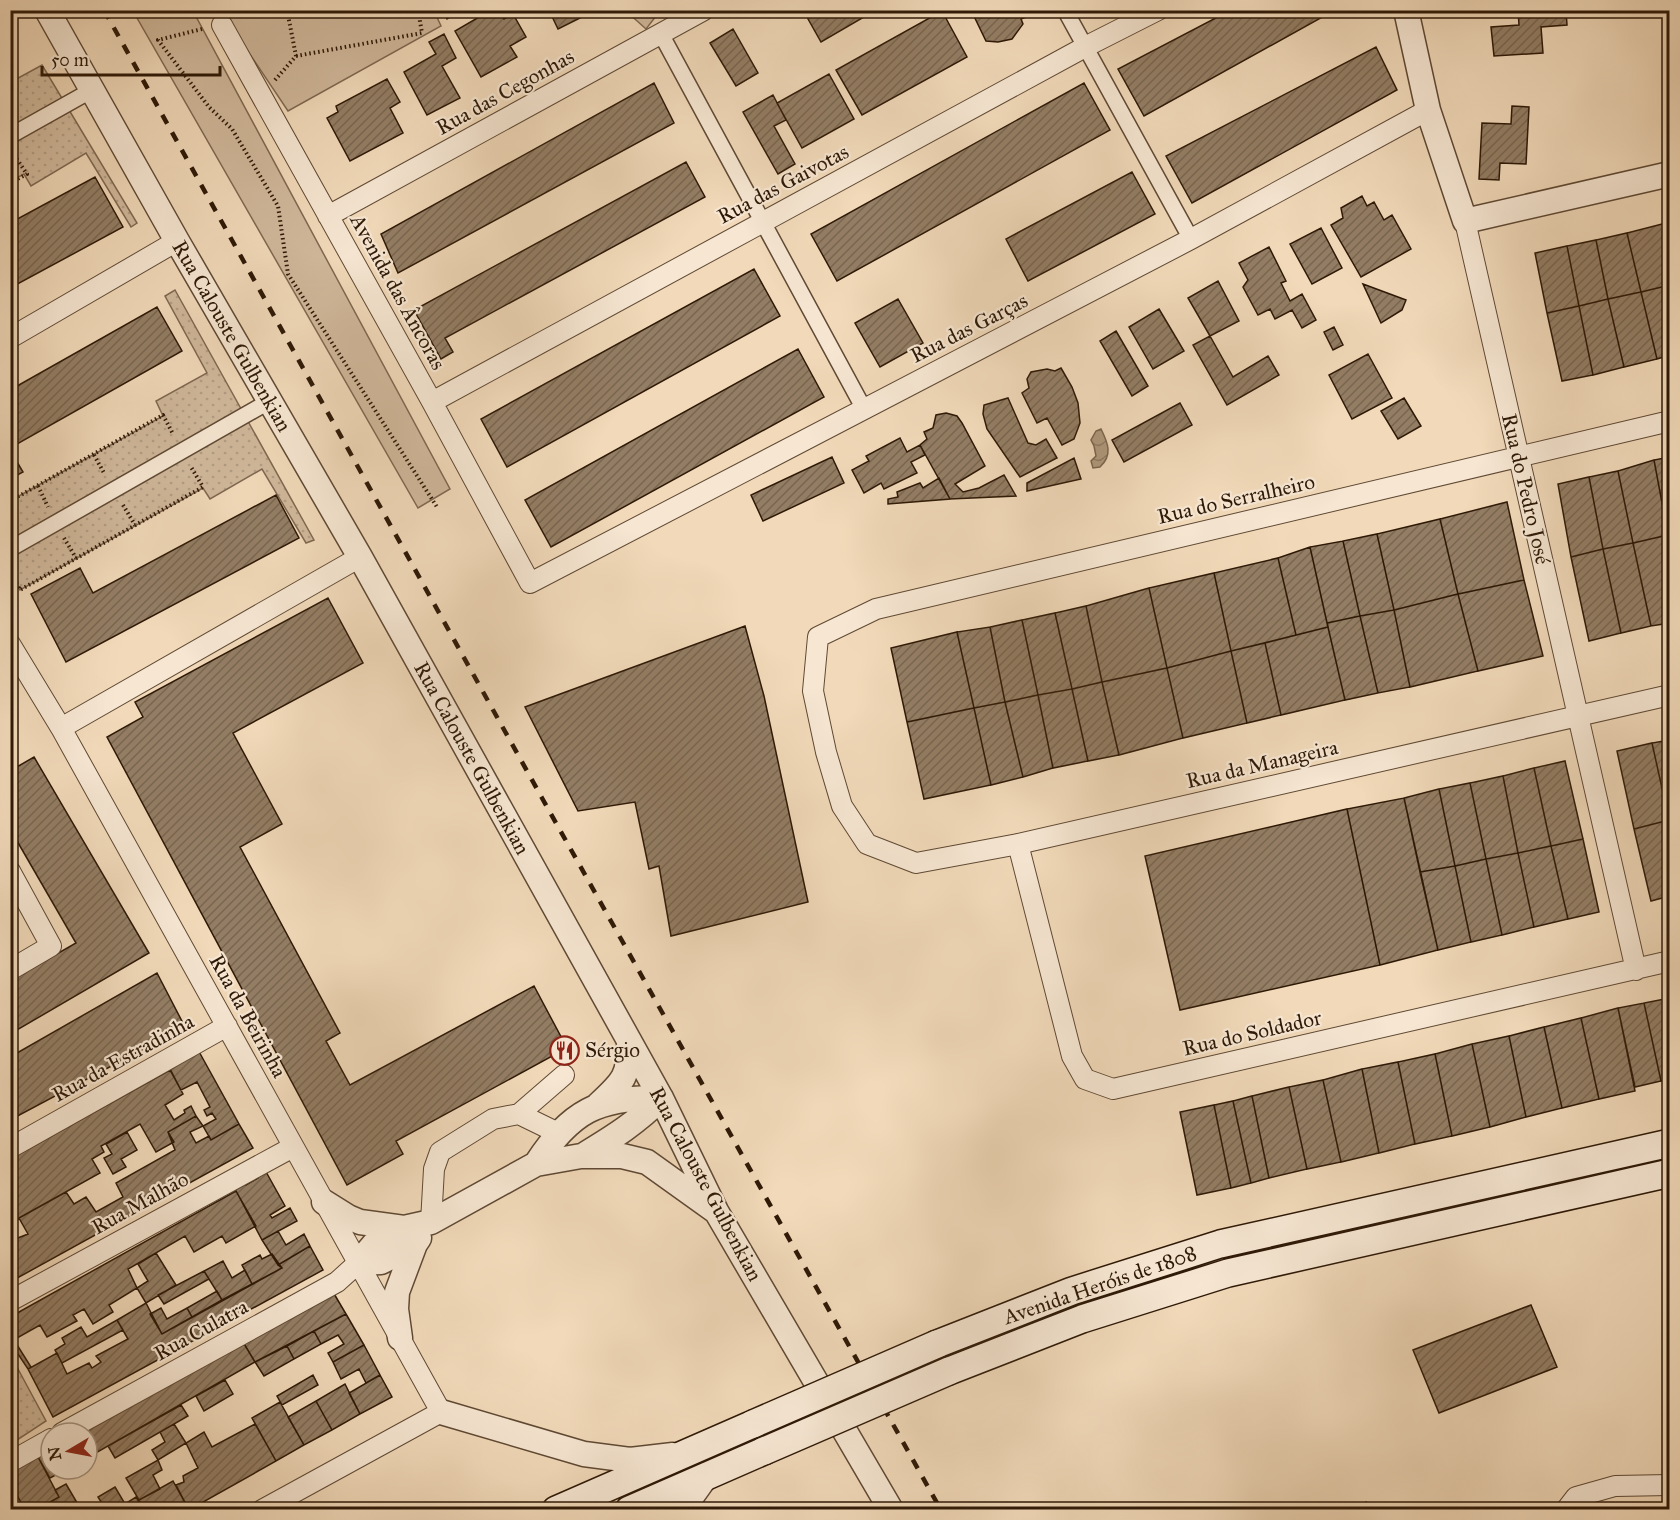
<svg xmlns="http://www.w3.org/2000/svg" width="1680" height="1520" viewBox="0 0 1680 1520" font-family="'IM FELL Great Primer',serif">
  <defs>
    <pattern id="grass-dots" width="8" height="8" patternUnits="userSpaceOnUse" patternTransform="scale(1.5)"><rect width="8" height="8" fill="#d0b89b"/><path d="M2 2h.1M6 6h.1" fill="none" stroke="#b39e84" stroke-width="1.8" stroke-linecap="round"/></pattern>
    <pattern id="water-waves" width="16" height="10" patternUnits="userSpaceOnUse" patternTransform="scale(1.5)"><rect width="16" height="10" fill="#af987c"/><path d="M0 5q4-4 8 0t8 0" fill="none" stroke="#8f7b64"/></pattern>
    <pattern id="building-hatch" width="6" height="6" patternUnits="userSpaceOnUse" patternTransform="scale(1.5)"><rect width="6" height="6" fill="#937d64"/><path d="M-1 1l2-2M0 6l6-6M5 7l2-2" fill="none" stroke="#786650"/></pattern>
  </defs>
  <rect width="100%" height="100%" fill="#f1d9b9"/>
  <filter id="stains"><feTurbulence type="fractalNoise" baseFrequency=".00333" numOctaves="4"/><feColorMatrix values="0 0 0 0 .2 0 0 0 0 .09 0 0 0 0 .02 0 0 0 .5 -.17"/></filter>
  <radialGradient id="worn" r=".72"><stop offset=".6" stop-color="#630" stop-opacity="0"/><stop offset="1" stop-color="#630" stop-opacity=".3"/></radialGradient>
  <path fill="url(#grass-dots)" stroke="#7f6851" stroke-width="1.5" d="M42 65 137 223 131 227 86 153 31 186 24 174 11 181V82Z
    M175 290 314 540 306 543 262 469 210 499 203 488 20 590 11 573 10 501 163 416 156 401 207 373 165 296Z
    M11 1356 46 1421 11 1444H10Z"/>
  <path fill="#d0b89b" stroke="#7f6851" stroke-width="1.5" d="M133 11H193L450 489 418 508Z
    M221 11H434L441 26 288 111Z
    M626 11H660L646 29Z"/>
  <path fill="url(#water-waves)" stroke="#7b654d" stroke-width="1.5" d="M1101 429C1108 443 1113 455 1100 467L1093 468 1091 461 1096 456 1094 446 1091 440 1096 431Z"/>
  <path fill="url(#building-hatch)" stroke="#2e1907" stroke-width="1.5" d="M442 10H460L447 19Z
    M491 10H499L504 19 513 14 526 37 510 46 517 57 481 77 455 31Z
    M549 10H596L558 29Z
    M803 10H860L864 17 821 42Z
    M971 10H1052V11L1043 16 1034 14 1021 19 1023 24 1012 39 998 42 986 41Z
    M1231 10H1335L1144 116 1118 69Z
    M1518 10H1566L1567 25 1541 27 1543 53 1494 56 1491 27 1519 25Z
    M942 11 967 57 862 115 836 70Z
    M733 29 758 73 736 86 710 43Z
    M444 34 456 58 442 66 460 98 427 115 404 72 436 54 429 42Z
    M1376 47 1397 90 1192 203 1166 156Z
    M829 74 854 119 802 148 777 103Z
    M387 79 400 102 390 108 403 133 350 161 327 118 338 112 336 106Z
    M654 83 674 123 398 273 381 234Z
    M1084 83 1110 130 837 281 811 234Z
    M773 95 786 120 774 126 795 164 778 174 743 112Z
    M1512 106 1529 107 1526 164 1500 163 1499 180 1479 179 1482 123 1511 124Z
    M686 162 705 197 445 338 453 352 441 359 414 310Z
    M1132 172 1155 214 1028 281 1006 239Z
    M95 177 123 227 10 288V223Z
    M1362 196 1367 206 1374 202 1384 220 1392 215 1411 249 1361 277 1331 225 1343 218 1341 208Z
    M1670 222V285L1641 292 1627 233Z
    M1321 228 1342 268 1312 284 1290 244Z
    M1627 233 1641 292 1608 299 1596 240Z
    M1596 240 1608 299 1579 306 1567 246Z
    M1567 246 1579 306 1547 313 1535 253Z
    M1269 247 1286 281 1281 283 1290 301 1302 294 1316 320 1302 328 1292 310 1275 319 1270 309 1258 315 1243 287 1248 280 1239 263Z
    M754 269 780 316 507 467 481 419Z
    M1218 281 1239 321 1210 336 1188 298Z
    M1363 284 1406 300 1402 310 1381 323Z
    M1670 285V355L1657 359 1641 292Z
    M1641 292 1657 359 1624 367 1608 299Z
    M898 299 923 343 880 367 855 323Z
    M1608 299 1624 367 1593 375 1579 306Z
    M1579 306 1593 375 1562 381 1547 313Z
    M157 307 182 351 10 448V390Z
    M1159 309 1184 351 1153 369 1129 327Z
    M1334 327 1343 345 1333 350 1324 332Z
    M1116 331 1148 386 1132 396 1100 341Z
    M1210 336 1233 377 1268 356 1279 375 1227 405 1193 345Z
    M798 349 824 397 551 547 525 500Z
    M1368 354 1392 398 1352 419 1329 375Z
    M1061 368 1072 387 1078 403 1080 423 1074 439 1062 445 1047 418 1037 423 1022 393 1029 388 1027 379 1031 372 1047 369 1055 371Z
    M1008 398 1028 443 1036 445 1046 439 1057 458 1020 477 987 429 983 414 984 405Z
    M1404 398 1421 426 1398 439 1381 411Z
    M1180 403 1192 425 1124 462 1112 440Z
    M946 413 957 416 962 423 985 466 955 484 963 492 979 488 1004 475 1016 496 950 499 920 445 927 439 924 432 933 428 936 415Z
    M900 438 907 452 920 445 925 455 911 462 917 473 884 489 881 483 864 493 852 470 869 461 866 456Z
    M10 450 23 472 10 479Z
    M832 457 844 483 763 521 751 495Z
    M1670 457V534L1668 535 1654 460Z
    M1074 458 1081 479 1027 491V483Z
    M1654 460 1668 535 1633 543 1618 471Z
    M1618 471 1633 543 1603 549 1589 477Z
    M1589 477 1603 549 1571 557 1558 484Z
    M939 478 950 499 888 504V499L898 497 897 492 920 483 923 488Z
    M276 495 299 538 66 662 31 594 80 568 93 593Z
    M1507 502 1524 580 1458 594 1440 519Z
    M1440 519 1458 594 1394 610 1377 534Z
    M1377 534 1394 610 1360 616 1343 541Z
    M1668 535 1670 542V623L1651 626 1633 543Z
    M1343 541 1360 616 1327 623 1310 547Z
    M1633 543 1651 626 1621 633 1603 549Z
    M1310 547 1328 627 1296 635 1278 558Z
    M1603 549 1621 633 1589 641 1571 557Z
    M1278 558 1296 635 1231 651 1214 573Z
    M1214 573 1231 651 1167 668 1149 588Z
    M1524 580 1543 656 1478 671 1458 594Z
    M1149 588 1167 668 1102 682 1086 606Z
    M1458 594 1478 671 1410 687 1394 610Z
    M328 598 363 663 233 733 282 824 240 847 340 1033 326 1041 350 1085 534 986 567 1048 396 1141 403 1154 347 1185 107 737 143 717 135 702Z
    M1086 606 1102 682 1072 689 1055 613Z
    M1394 610 1410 687 1378 693 1360 616Z
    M1055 613 1072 689 1038 695 1022 620Z
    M1360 616 1378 693 1345 700 1327 623Z
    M1022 620 1038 695 1005 702 990 627Z
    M745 626 764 696 808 902 671 936 659 866 649 869 635 802 578 811 525 707Z
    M990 627 1005 702 974 708 957 632Z
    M1328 627 1345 700 1281 715 1265 643Z
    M957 632 974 708 907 722 891 648Z
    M1265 643 1281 715 1247 723 1231 651Z
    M1231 651 1247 723 1183 738 1167 668Z
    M1167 668 1183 738 1119 755 1102 682Z
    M1102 682 1119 755 1088 761 1072 689Z
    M1072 689 1088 761 1053 768 1038 695Z
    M1038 695 1053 768 1023 777 1005 702Z
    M1005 702 1023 777 991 785 974 708Z
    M974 708 991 785 924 799 907 722Z
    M1670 740V820H1669L1652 743Z
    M1652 743 1669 820 1634 829 1617 751Z
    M34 757 149 953 10 1034V981L76 943 13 834 10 835V771Z
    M1565 761 1583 839 1551 846 1534 768Z
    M1534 768 1551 846 1518 853 1503 776Z
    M1503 776 1518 853 1486 859 1470 783Z
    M1470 783 1486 859 1455 866 1439 789Z
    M1439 789 1455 866 1420 872 1404 798Z
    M1404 798 1438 950 1380 965 1347 809Z
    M1347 809 1380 965 1180 1010 1145 856Z
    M1669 820 1670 896 1651 901 1634 829Z
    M1583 839 1599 912 1568 919 1551 846Z
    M1551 846 1568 919 1534 927 1518 853Z
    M1518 853 1534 927 1502 935 1486 859Z
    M1486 859 1502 935 1471 942 1455 866Z
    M1455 866 1471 942 1438 950 1420 872Z
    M157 973 185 1027 10 1120V1057Z
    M1670 998V1079L1661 1081 1644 1003Z
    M1644 1003 1661 1081 1635 1087 1618 1008Z
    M1618 1008 1635 1091 1599 1099 1581 1018Z
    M1581 1018 1599 1099 1562 1108 1544 1027Z
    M1544 1027 1562 1108 1526 1117 1509 1036Z
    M1509 1036 1526 1117 1490 1127 1472 1044Z
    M1472 1044 1490 1127 1452 1136 1435 1054Z
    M197 1048 239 1124 211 1140 203 1126 216 1119 212 1113 207 1116 204 1110 210 1107 197 1082 181 1090 168 1065Z
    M1435 1054 1452 1136 1415 1144 1398 1062Z
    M1398 1062 1415 1144 1379 1153 1362 1069Z
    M1362 1069 1379 1153 1341 1162 1323 1080Z
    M170 1070 183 1094 165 1105 174 1120 185 1113 184 1110 191 1106 196 1116 168 1132 174 1142 156 1152 140 1124 101 1146 104 1152 92 1159 100 1173 10 1223V1159Z
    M1323 1080 1341 1162 1307 1169 1289 1087Z
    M1289 1087 1307 1169 1269 1178 1252 1096Z
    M1252 1096 1269 1178 1251 1183 1233 1101Z
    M1233 1101 1251 1183 1231 1188 1214 1105Z
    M1214 1105 1231 1188 1197 1195 1180 1112Z
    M196 1116 203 1126 190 1132 196 1143 209 1136 211 1140 239 1124 253 1148 10 1282V1241L28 1234 19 1218 66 1192 74 1204 86 1197 96 1212 123 1197 116 1183 175 1150 168 1132Z
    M127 1132 137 1150 121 1159 126 1167 113 1174 104 1158 112 1154 106 1144Z
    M265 1170 285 1206 270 1215 272 1218 290 1208 297 1221 262 1240 234 1187 244 1181 246 1185 258 1178 256 1175Z
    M236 1191 256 1226 226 1243 222 1236 194 1252 185 1236 128 1269 137 1288 109 1305 113 1312 93 1324 84 1309 73 1315 77 1321 47 1337 40 1325 10 1342V1317Z
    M278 1231 286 1245 304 1234 310 1246 278 1265 262 1240Z
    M310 1246 323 1270 53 1417 28 1369 57 1353 67 1374 89 1363 92 1368 101 1362 96 1356 128 1339 117 1320 146 1303 162 1334 282 1268 278 1265Z
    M156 1253 176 1285 146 1303 137 1288 148 1281 138 1264Z
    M272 1254 282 1268 252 1284 242 1265 260 1255 262 1259Z
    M223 1261 232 1278 245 1270 252 1284 222 1300 204 1271Z
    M204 1271 209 1279 164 1304 158 1295Z
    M217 1291 222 1300 192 1317 187 1308Z
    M333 1292 346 1314 255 1362 243 1342Z
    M1531 1305 1557 1367 1439 1413 1413 1350Z
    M161 1308 167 1319 187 1308 192 1317 162 1334 150 1314Z
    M346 1314 364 1345 333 1362 328 1353 344 1344 338 1335 321 1344 314 1331Z
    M117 1320 123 1330 62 1363 55 1350 65 1344 62 1338 81 1327 87 1337Z
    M314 1331 321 1344 294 1359 287 1346Z
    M14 1340 31 1367 28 1369 10 1342Z
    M243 1342 255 1362 87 1458V1433H82Z
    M364 1345 380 1375 366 1383 359 1369 341 1379 333 1362Z
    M287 1346 294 1359 264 1376 255 1362Z
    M313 1375 318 1385 282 1405 277 1396Z
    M380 1375 392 1397 360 1414 349 1393Z
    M225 1380 233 1394 204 1411 196 1396Z
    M345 1384 360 1414 332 1430 316 1401Z
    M316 1401 332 1430 304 1445 288 1417Z
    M280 1402 304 1445 276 1461 252 1418Z
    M181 1405 188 1416 115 1458 108 1446Z
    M174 1424 186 1443 158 1460 152 1450 165 1442 160 1432Z
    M255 1424 276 1461 189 1510 176 1485 184 1482 183 1476 198 1468 186 1443 204 1432 212 1447Z
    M51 1450V1469H67L50 1478 38 1457Z
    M38 1457 59 1497 36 1510H25L10 1482V1472Z
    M158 1460 162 1470 153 1475 160 1489 139 1500 126 1478Z
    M173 1481 189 1510H144L139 1500Z
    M66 1484 79 1506 72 1510H46L44 1506 59 1497 55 1490Z
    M115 1487 125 1504 136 1497 144 1510H106L98 1497Z
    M1366 1502 1372 1510H1356Z"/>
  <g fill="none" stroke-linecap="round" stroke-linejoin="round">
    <defs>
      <path id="pedestrian" d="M1065 10 1191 239
        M661 34 864 409
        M10 136 92 90
        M10 549 270 401"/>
      <path id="minor" d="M222 25 432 402 530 583 1191 239 1428 110
        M328 216 704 10
        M1465 221 1636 970
        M10 338 177 241
        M432 402 1085 47 1158 10
        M1670 421 876 609 818 637 813 691 826 752 842 806 867 844 916 863 1018 844 1670 695
        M10 644 61 728 441 1412 262 1510
        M61 728 360 557
        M1018 844 1072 1056 1085 1079 1113 1089 1670 961
        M10 871 51 946 10 970
        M519 1114 564 1075
        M10 1148 227 1026
        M431 1222 434 1169 440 1152 493 1119 519 1114 558 1133
        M10 1301 293 1147
        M62 1433 337 1282 358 1263
        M10 1462 51 1439
        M1566 1510 1576 1497 1615 1486 1670 1485"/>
      <path id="tertiary" d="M47 10 177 241 360 557 661 1098 716 1211 891 1510
        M1406 10 1428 110 1465 221 1670 174
        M598 1105C623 1082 630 1076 629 1041
        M584 1155C612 1138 638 1122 661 1098
        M536 1164C571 1111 598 1097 661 1098
        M324 1202 348 1217 360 1222 404 1228
        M358 1263 375 1243 404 1228 431 1222 536 1164 581 1156H622L647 1162 714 1210
        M358 1263 381 1262 415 1244 419 1238
        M400 1338 396 1309 397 1292 415 1244
        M441 1412 584 1454 630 1460 673 1455
        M682 1510 707 1475"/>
      <path id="secondary" d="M937 1344 1072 1291 1220 1244 1670 1143
        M949 1371 1082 1319 1228 1273 1670 1173
        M556 1510 753 1424
        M629 1510 764 1451"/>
    </defs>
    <use href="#pedestrian" stroke="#5f4934" stroke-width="18"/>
    <use href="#minor" stroke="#5f4934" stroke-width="22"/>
    <use href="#tertiary" stroke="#5f4934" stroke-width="27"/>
    <use href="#secondary" stroke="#2e1907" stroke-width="30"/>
    <path stroke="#2e1907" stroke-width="4" stroke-dasharray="1.5 3" stroke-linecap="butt" d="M202 29 158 40 209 107 232 129 278 206 288 274 437 507
      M296 56 422 33 418 10
      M275 80 296 56 287 10
      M10 183 27 174 14 155
      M94 455 104 473
      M38 486 48 507
      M10 501 163 415 173 434
      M123 505 135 525
      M64 538 76 558
      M10 571 20 590 203 487 191 467"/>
    <use href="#pedestrian" stroke="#f6e6d2" stroke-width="15"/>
    <use href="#minor" stroke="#f6e6d2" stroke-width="20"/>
    <use href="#tertiary" stroke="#f6e6d2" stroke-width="24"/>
    <use href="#secondary" stroke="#f6e6d2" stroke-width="27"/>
    <path stroke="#2e1907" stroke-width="4.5" stroke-dasharray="10 10" stroke-linecap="butt" d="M104 10 542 798 941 1510"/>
    <defs>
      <path id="secondary-bridge" d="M753 1424 937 1344
        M764 1451 949 1371"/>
    </defs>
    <use href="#secondary-bridge" stroke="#2e1907" stroke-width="30" stroke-linecap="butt"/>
    <use href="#secondary-bridge" stroke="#f6e6d2" stroke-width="27"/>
  </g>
  <defs>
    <symbol id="restaurant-ring" viewBox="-11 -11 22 22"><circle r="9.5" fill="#f6e6d2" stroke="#8f2418" stroke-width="1.5"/><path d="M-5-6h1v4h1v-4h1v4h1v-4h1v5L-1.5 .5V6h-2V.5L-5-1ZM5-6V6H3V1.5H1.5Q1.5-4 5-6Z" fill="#8f2418"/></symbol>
  </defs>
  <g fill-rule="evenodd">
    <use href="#restaurant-ring" x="548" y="1034" width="33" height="33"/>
  </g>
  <g text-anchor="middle" stroke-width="4.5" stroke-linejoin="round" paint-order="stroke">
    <g font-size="21" fill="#2e1907" stroke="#f6e6d2">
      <text transform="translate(505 92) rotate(-29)" y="7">Rua das Cegonhas</text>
      <text transform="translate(783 184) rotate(-28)" y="7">Rua das Gaivotas</text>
      <text transform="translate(398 292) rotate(61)" y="7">Avenida das Âncoras</text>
      <text transform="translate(969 328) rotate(-27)" y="7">Rua das Garças</text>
      <text transform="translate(232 336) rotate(60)" y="7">Rua Calouste Gulbenkian</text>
      <text transform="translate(1526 489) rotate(77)" y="7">Rua do Pedro José</text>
      <text transform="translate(1236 499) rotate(-13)" y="7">Rua do Serralheiro</text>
      <text transform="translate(472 758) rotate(61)" y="7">Rua Calouste Gulbenkian</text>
      <text transform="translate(1262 764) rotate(-13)" y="7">Rua da Manageira</text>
      <text transform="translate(248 1016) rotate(61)" y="7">Rua da Beirinha</text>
      <text transform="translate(1252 1033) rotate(-13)" y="7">Rua do Soldador</text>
      <text transform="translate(123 1058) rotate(-29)" y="7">Rua da Estradinha</text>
      <text transform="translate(706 1184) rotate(62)" y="7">Rua Calouste Gulbenkian</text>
      <text transform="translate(140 1203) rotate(-29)" y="7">Rua Malhão</text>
      <text transform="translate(1100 1285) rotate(-19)" y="7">Avenida Heróis de 1808</text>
      <text transform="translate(201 1330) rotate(-29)" y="7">Rua Culatra</text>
    </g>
    <g font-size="21" fill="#2e1907" stroke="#f6e6d2" text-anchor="start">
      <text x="585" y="1057">Sérgio</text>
    </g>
  </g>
  <rect width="1680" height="1520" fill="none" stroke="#f1d9b9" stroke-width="36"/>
  <rect x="12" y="12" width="1656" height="1496" fill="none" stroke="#2e1907" stroke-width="3"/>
  <rect x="18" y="18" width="1644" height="1484" fill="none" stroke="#2e1907" stroke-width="1.5"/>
  <g transform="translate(69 1451) rotate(260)"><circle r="28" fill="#f6e6d2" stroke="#a69481" stroke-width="1.5"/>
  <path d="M0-4.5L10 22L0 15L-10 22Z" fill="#8f2418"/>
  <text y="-9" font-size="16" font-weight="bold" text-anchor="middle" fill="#2e1907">N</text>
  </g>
  <path d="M42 66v9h178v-9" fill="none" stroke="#2e1907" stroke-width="3"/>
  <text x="51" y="66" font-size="18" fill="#2e1907" stroke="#f6e6d2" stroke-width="4.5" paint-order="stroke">50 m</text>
  <rect width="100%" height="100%" filter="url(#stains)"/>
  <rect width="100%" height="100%" fill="url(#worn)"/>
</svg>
